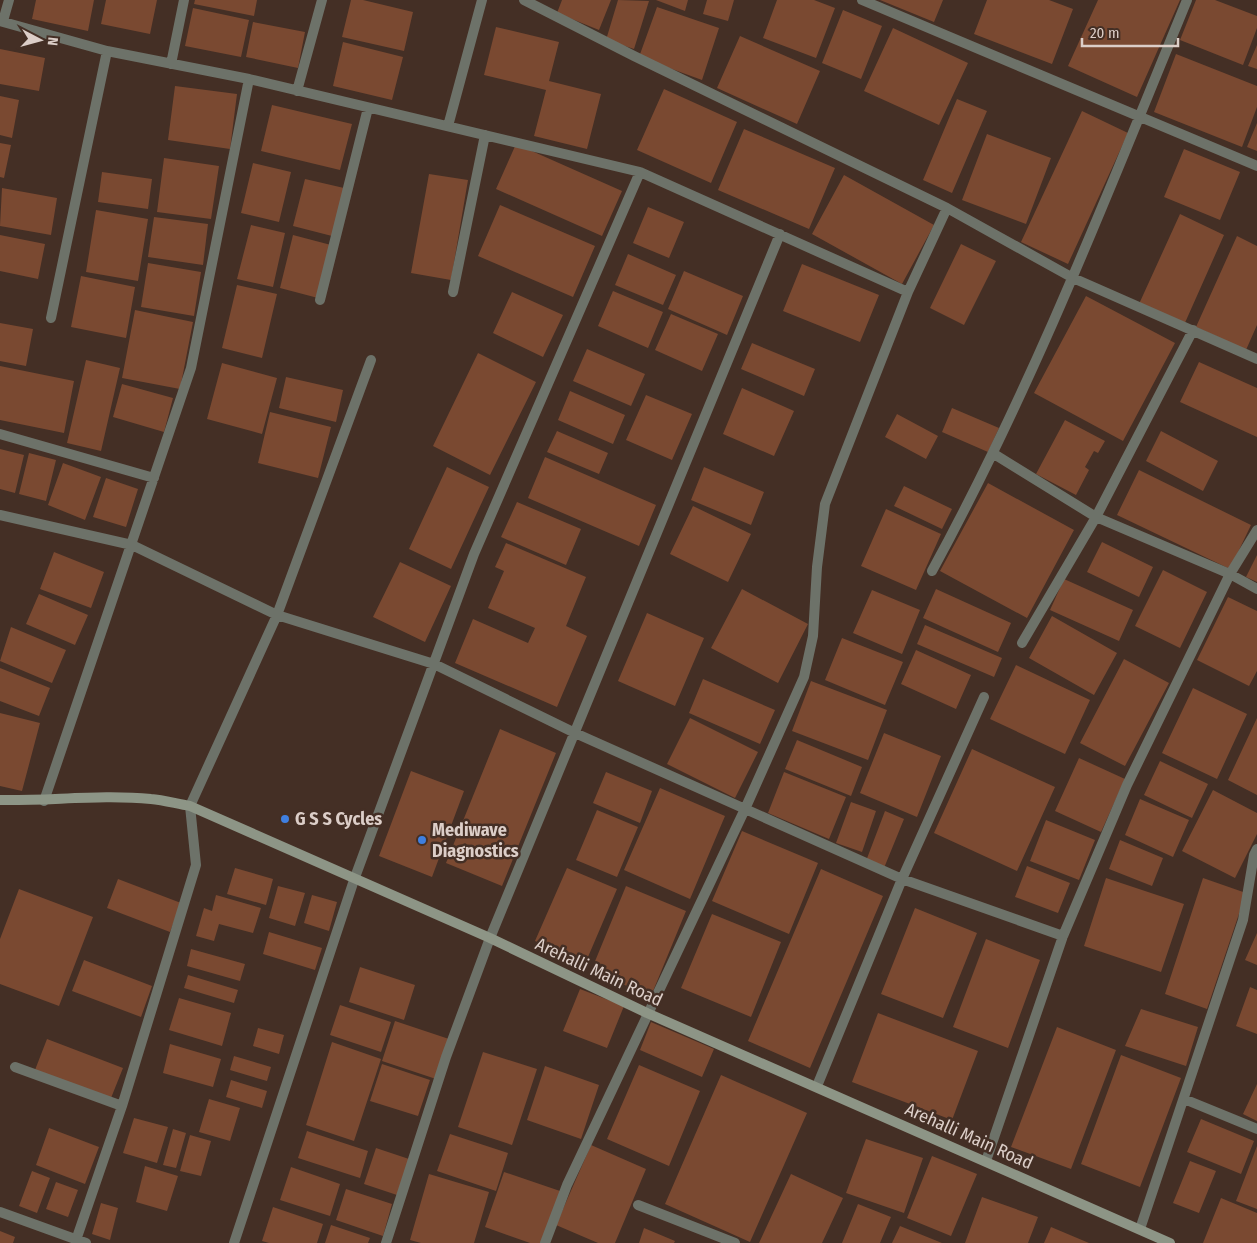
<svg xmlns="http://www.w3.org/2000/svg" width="1257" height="1243" viewBox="0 0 1257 1243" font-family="'Fira Sans Condensed',sans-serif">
  <rect width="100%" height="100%" fill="#442f25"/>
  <path fill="#7a4931" d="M36 0H94L88 31 32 19Z
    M106 0H157L150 34 101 24Z
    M195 0H257L254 16 194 4Z
    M351 0H363L413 12 404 51 342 37Z
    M562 0H611L599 30 557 13Z
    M618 0 649 1 634 49 606 40Z
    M656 0H688L685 11Z
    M707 0H734L728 21 703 14Z
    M777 0H814L835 8 816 58 763 38Z
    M880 0H943L934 22Z
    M987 0H1049L1073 9 1052 64 974 34Z
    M1098 0H1180L1137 97 1068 66Z
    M1196 0H1215L1257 16V28L1243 65 1180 40Z
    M657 7 719 28 702 80 639 57Z
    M193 8 249 20 241 57 185 46Z
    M843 10 882 26 861 79 822 63Z
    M253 22 305 32 298 68 246 57Z
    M496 27 559 42 549 81 601 94 587 149 534 136 546 90 484 75Z
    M893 28 968 63 939 125 864 91Z
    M740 36 820 71 797 124 717 88Z
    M343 42 403 57 392 100 333 86Z
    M1257 45V69L1248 66Z
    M0 49 45 58 39 91 0 84Z
    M1176 54 1257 86V107L1242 147 1154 112Z
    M175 86 237 94 230 149 168 140Z
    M664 89 737 122 711 183 637 150Z
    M0 96 19 100 12 138 0 135Z
    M957 99 987 111 952 193 923 180Z
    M272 105 352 124 340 170 261 151Z
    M1082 111 1128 133 1068 264 1021 242Z
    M1257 123V151L1247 147Z
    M744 129 835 168 809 229 718 190Z
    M987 134 1051 158 1026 224 962 200Z
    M0 143 11 145 4 178 0 177Z
    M516 144 622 191 602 236 496 189Z
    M1184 149 1240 172 1220 220 1164 197Z
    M164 158 219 166 211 219 157 212Z
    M253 163 291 172 279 222 241 213Z
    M102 172 152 179 148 209 98 202Z
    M429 174 468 180 451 280 411 273Z
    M844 175 934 225 902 284 812 234Z
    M305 179 344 188 332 236 293 226Z
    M2 188 57 198 51 235 0 226Z
    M500 205 595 246 573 297 478 256Z
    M648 207 684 222 669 258 633 243Z
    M96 210 148 219 138 281 86 272Z
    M1180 214 1224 235 1184 325 1139 304Z
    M154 217 208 224 203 265 148 257Z
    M251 225 285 233 273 287 237 279Z
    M0 235 45 244 38 279 0 271Z
    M293 235 331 245 318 298 280 288Z
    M1237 236 1257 246V325L1246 350 1196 327Z
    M961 244 996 261 964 325 930 308Z
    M628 254 676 275 663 305 615 285Z
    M148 263 201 272 194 316 141 307Z
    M802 264 879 295 860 342 783 311Z
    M684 271 743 296 727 335 668 309Z
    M81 276 135 287 126 338 71 327Z
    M237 285 277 294 262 358 222 348Z
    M613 291 663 312 648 348 598 326Z
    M512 292 563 315 543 357 493 333Z
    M1086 296 1175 343 1123 441 1034 393Z
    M135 310 193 322 180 389 122 378Z
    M671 314 718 334 702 371 655 350Z
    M0 323 33 329 26 366 0 361Z
    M752 343 815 369 804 396 741 369Z
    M587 349 645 374 631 406 573 381Z
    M478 353 536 382 490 475 433 446Z
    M86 360 120 368 101 451 67 443Z
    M1199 362 1257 388V437L1180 402Z
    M222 363 277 378 262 434 207 419Z
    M0 366 74 381 64 433 0 420Z
    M286 377 343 390 336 422 279 408Z
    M122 384 173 398 164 432 113 417Z
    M742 388 794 411 774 456 723 434Z
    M570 391 625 415 613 444 558 420Z
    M646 395 692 414 672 460 626 440Z
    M952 408 999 428 988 452 942 432Z
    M270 412 331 427 318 478 258 463Z
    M897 414 938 436 926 459 885 437Z
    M1065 420 1105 441 1098 453 1094 451 1085 467 1089 470 1076 495 1036 474Z
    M557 431 608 453 599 474 547 452Z
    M1161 431 1218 461 1203 491 1146 461Z
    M0 449 24 455 15 493 0 489Z
    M29 453 56 460 46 501 19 494Z
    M545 457 656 505 639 546 528 498Z
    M63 463 101 477 85 520 48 505Z
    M447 467 489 487 451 569 409 549Z
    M704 467 764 492 751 525 691 500Z
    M1139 470 1251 525 1230 569 1117 515Z
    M106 478 138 489 126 527 93 517Z
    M988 483 1074 530 1027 618 940 571Z
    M904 486 952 509 942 529 894 506Z
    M517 502 581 529 566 565 501 537Z
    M693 506 751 534 728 582 670 554Z
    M886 509 941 534 916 590 861 566Z
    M1102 542 1153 567 1139 597 1087 572Z
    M506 543 586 577 566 626 587 636 557 707 455 663 473 619 528 643 535 628 488 608 504 571 495 567Z
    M54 552 104 572 91 608 40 589Z
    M1257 555V582L1246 577Z
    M400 562 451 586 425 642 373 617Z
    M1163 570 1207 592 1180 648 1135 626Z
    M1064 579 1133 610 1119 641 1050 610Z
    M742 589 808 624 778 683 711 648Z
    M936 589 1011 623 998 652 923 618Z
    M872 590 920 610 902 654 853 633Z
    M39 594 88 615 75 645 26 624Z
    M1228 597 1257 611V671L1249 686 1197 660Z
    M647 613 704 638 675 706 618 681Z
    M1052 616 1117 653 1094 695 1029 658Z
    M925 625 1002 658 994 677 917 644Z
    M11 627 66 650 52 683 0 661Z
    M842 638 903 662 885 705 825 680Z
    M916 650 971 675 956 709 901 684Z
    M1124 659 1169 683 1125 766 1080 743Z
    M1016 665 1090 700 1065 754 990 719Z
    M0 668 50 688 39 716 0 701Z
    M703 679 775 710 760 744 689 713Z
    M811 681 887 710 868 760 792 731Z
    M1193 688 1247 714 1217 779 1162 753Z
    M0 713 40 723 22 791 0 786Z
    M690 718 758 752 735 798 667 764Z
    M1257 718V795L1228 780Z
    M500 729 556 753 502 886 446 863Z
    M884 733 941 756 917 817 860 793Z
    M797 740 862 767 851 796 785 769Z
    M972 749 1055 787 1017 871 934 833Z
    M1079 758 1125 779 1101 832 1055 811Z
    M1160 761 1208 784 1192 818 1144 795Z
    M411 771 464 791 432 877 379 856Z
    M606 772 652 791 640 823 593 803Z
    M784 772 846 797 829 839 768 813Z
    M660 788 725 816 690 899 624 870Z
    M1213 790 1257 813V834L1235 878 1182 851Z
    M1140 799 1189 820 1173 857 1125 835Z
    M851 802 876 811 862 852 836 843Z
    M597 810 638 827 617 877 576 860Z
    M885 811 904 819 884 868 866 861Z
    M1046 820 1095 840 1079 880 1030 861Z
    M742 831 818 863 789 934 712 901Z
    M1120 840 1163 858 1152 886 1109 869Z
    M1027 866 1070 883 1058 913 1015 897Z
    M235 868 273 879 266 905 227 894Z
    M567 868 617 889 585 964 535 941Z
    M821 869 883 896 810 1068 748 1041Z
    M1106 878 1184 904 1161 972 1084 946Z
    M1203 878 1246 893 1207 1009 1165 994Z
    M118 879 181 903 170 932 107 908Z
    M278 886 305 893 295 926 269 918Z
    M626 886 686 911 651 996 591 971Z
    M19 889 93 917 59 1006 0 984V939Z
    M216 895 261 908 253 933 219 924 214 941 196 936 204 908 212 911Z
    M312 895 337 902 329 931 304 923Z
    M915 908 977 933 943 1018 881 994Z
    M712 914 781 942 751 1017 681 988Z
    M269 932 322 948 315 970 263 954Z
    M1257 933V965L1245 960Z
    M986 939 1040 960 1008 1048 953 1027Z
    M191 949 245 964 240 981 187 966Z
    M84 960 152 986 141 1017 72 991Z
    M360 967 415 985 404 1020 349 1002Z
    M188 975 238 990 234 1003 184 988Z
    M1250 987 1257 990V1034L1236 1026Z
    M580 989 624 1006 607 1048 563 1031Z
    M179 998 231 1013 222 1046 169 1030Z
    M340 1005 391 1022 381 1052 330 1035Z
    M1141 1009 1198 1027 1186 1066 1125 1046Z
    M878 1013 978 1051 952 1120 852 1082Z
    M395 1021 449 1039 436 1079 382 1061Z
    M651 1022 714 1049 702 1077 640 1050Z
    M1057 1027 1116 1050 1071 1169 1011 1147Z
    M258 1028 284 1035 279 1054 253 1046Z
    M47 1039 123 1068 111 1098 35 1070Z
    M332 1042 381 1059 354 1141 306 1125Z
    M170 1044 221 1059 213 1087 163 1073Z
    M483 1052 537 1069 512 1145 458 1127Z
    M1121 1055 1181 1078 1140 1187 1081 1164Z
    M234 1056 271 1067 267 1081 230 1070Z
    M382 1064 430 1080 418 1116 370 1101Z
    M639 1065 700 1091 669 1166 607 1139Z
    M545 1066 599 1085 581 1139 527 1120Z
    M721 1075 807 1113 750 1242 665 1204Z
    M231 1080 267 1091 262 1108 226 1097Z
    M1257 1084V1121L1243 1114Z
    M209 1099 240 1108 230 1141 199 1132Z
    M134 1118 168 1127 157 1163 123 1153Z
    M1201 1119 1254 1141 1241 1174 1187 1152Z
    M49 1128 99 1147 85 1184 36 1165Z
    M173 1129 186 1133 176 1168 163 1165Z
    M307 1131 368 1151 360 1178 298 1158Z
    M450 1134 508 1153 496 1191 437 1171Z
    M190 1135 211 1141 201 1176 180 1171Z
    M866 1139 923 1158 904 1213 846 1193Z
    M591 1145 646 1169 615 1243H598L556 1225Z
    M1257 1146V1209L1236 1201Z
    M376 1148 409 1159 397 1195 364 1184Z
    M932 1156 977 1174 951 1236 907 1218Z
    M1190 1161 1216 1171 1199 1213 1173 1203Z
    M145 1166 178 1176 167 1211 136 1202Z
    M291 1167 340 1184 330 1216 280 1200Z
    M32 1171 50 1178 37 1213 19 1206Z
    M504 1172 563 1192 545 1243H530L485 1227Z
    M429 1174 489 1192 474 1243H421L410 1240Z
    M791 1174 843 1198 822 1243H759Z
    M56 1182 78 1190 68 1217 46 1209Z
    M346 1189 392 1204 383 1236 336 1220Z
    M982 1197 1038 1217 1028 1243H965Z
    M1221 1198 1257 1213V1243H1203Z
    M101 1203 118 1208 110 1240 92 1234Z
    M858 1204 891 1217 880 1243H842Z
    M273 1207 323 1224 317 1243H269L262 1241Z
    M331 1225 370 1238 368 1243H325Z
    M900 1226 942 1243H892Z
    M1051 1227 1089 1243H1044Z
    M644 1228 675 1241 674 1243H639Z
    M0 1231 15 1237 13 1243H0Z"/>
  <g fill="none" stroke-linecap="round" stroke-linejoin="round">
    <path stroke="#6d7269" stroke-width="10" d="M524 0 634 56 947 208 1073 278 1257 359
      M862 0 1257 166
      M0 21 107 51 249 79 640 172 908 292
      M3 21 9 0
      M171 64 184 0
      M297 91 322 0
      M448 126 482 0
      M453 292 485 135
      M320 300 368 108
      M51 318 107 51
      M0 434 154 478
      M994 454 1096 517 1230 574 1257 589
      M0 515 132 545 277 615 434 664 575 733 902 879 1063 936
      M932 571C1032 388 1108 193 1187 0
      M1022 643 1096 517 1193 330
      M44 801 191 368 249 79
      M15 1067 122 1106
      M817 1086 902 879 984 697
      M1184 1099 1257 1129
      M986 1161 1063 936 1127 785 1230 574 1257 530
      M638 1205 735 1243
      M0 1212 86 1243
      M1140 1229 1243 920 1254 855 1257 849
      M75 1243 122 1106 196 865 190 806 277 615 371 360
      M234 1243 354 880 474 554 640 172
      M386 1243 446 1057 490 938 780 234
      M545 1243 567 1185 745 809 804 677 813 636 817 567 825 504 908 292 947 208"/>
    <path stroke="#8d9586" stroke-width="10" d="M0 800C50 801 102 794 151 799 164 800 177 804 190 806L490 938 647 1013 1170 1243"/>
  </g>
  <g fill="#3f7fe0" stroke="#442f25" stroke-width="2">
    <circle cx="285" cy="819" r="5"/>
    <circle cx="422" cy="840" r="5"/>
  </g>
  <g text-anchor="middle" stroke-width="5" stroke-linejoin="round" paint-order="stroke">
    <g font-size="18" font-weight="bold" fill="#dccec8" stroke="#442f25" text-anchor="start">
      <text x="295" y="825">G S S Cycles</text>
      <text x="432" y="836">Mediwave<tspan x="432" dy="21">Diagnostics</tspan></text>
    </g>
    <g font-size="18" fill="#dccec8" stroke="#442f25">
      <text transform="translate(599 972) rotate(25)" y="6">Arehalli Main Road</text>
      <text transform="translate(969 1136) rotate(24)" y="6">Arehalli Main Road</text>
    </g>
  </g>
  <g transform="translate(40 40) rotate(96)" stroke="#442f25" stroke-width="4" paint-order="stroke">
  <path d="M0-4L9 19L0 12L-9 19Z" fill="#dccec8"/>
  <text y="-8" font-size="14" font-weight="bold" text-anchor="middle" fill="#dccec8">N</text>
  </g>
  <path d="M1082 38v8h96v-8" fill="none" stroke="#dccec8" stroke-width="2.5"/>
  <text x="1090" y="38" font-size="15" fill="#dccec8" stroke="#442f25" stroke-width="4" paint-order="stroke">20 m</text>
</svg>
